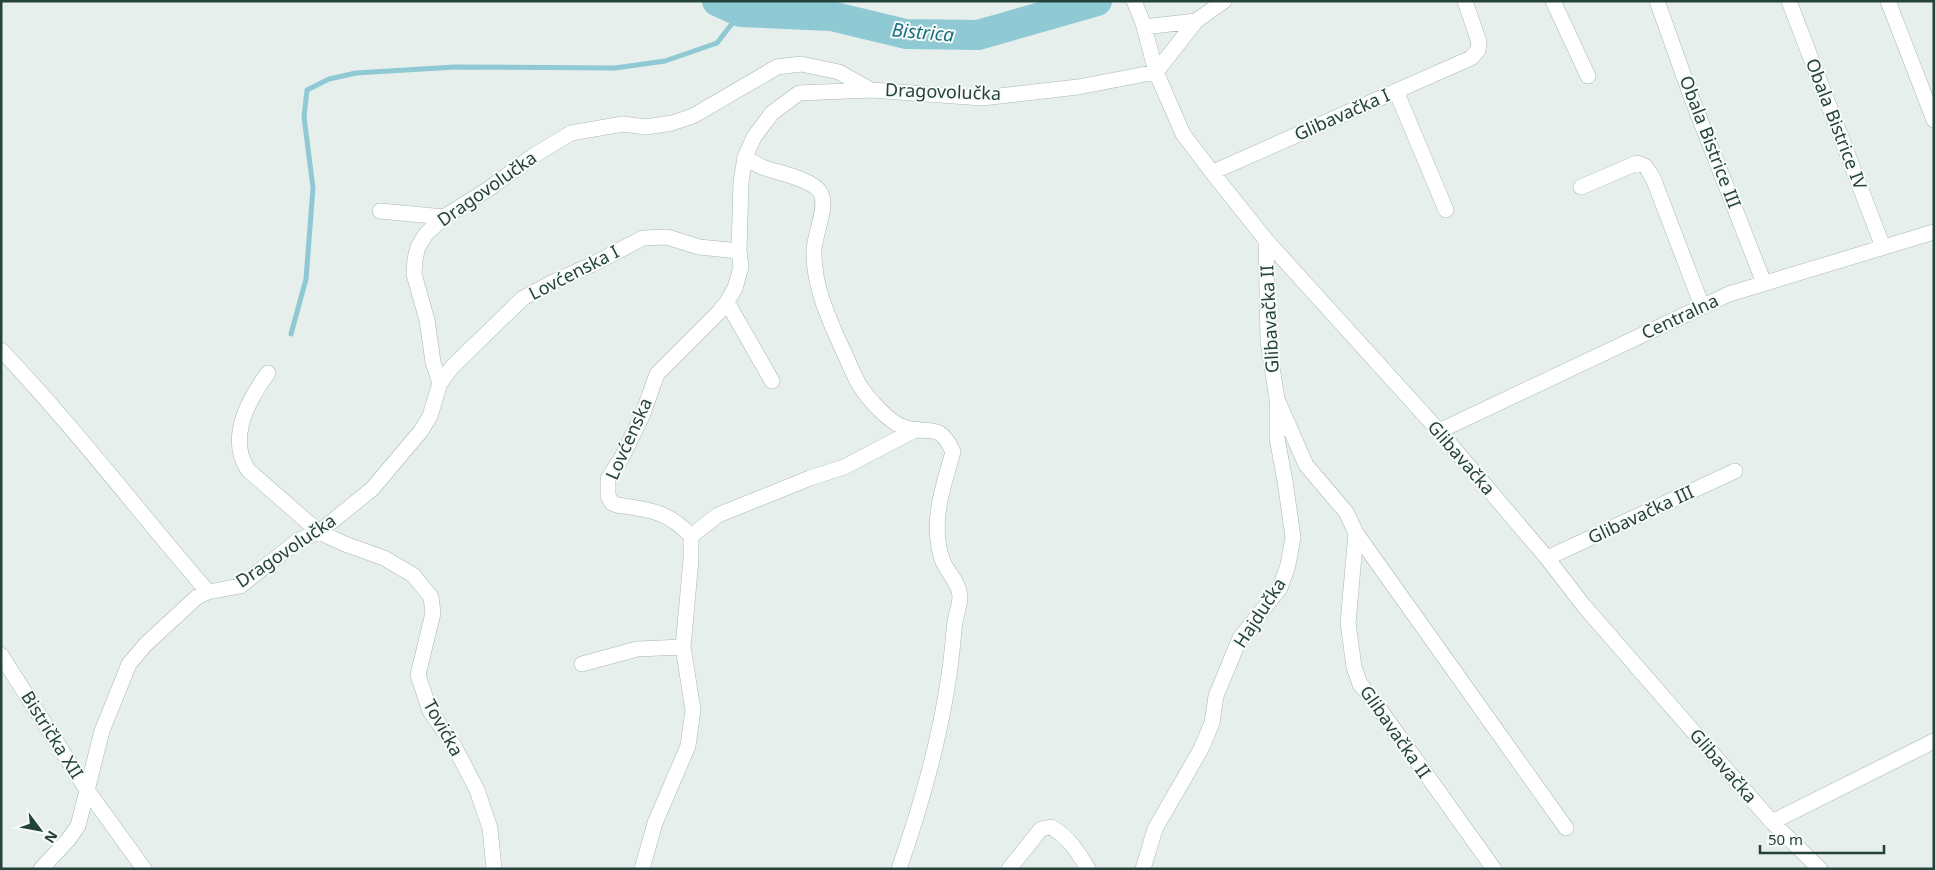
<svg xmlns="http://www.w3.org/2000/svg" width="1935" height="870" viewBox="0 0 1935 870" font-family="'Noto Sans',sans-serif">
  <rect width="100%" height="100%" fill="#e6efeb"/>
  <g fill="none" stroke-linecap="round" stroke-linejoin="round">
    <path stroke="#8ec9d4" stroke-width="5" d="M291 334 306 279 313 188 304 117 307 90 329 79 356 73 455 67 615 68 665 61 717 43 741 12"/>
    <path stroke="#8ec9d4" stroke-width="30" d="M717 1 741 12 831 16 906 34 978 35 1097 1"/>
    <defs>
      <path id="minor" d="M1134 1 1143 23 1156 72 1183 134 1215 176 1266 240 1439 431 1547 558 1584 606 1772 822 1820 869
        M1553 1 1588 76
        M1657 1 1692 99 1764 283
        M1789 1 1883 247
        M1888 1 1934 120
        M1144 27 1196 21
        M1156 72 1196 21 1224 1
        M1396 91 1446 210
        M745 157C752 161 758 166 765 168 779 173 812 179 820 192 829 205 814 235 814 251 813 288 832 326 847 359 851 368 855 378 860 386 869 400 888 421 903 427 925 436 939 419 953 452 943 487 930 522 942 559 946 572 959 581 960 596 960 607 954 619 954 630 948 711 926 792 899 869
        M1213 172 1471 58 1478 50 1479 42 1465 1
        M1581 187 1637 163 1645 166 1653 178 1702 306
        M380 211 444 217
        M1266 240 1268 341 1277 399 1306 465 1346 512 1356 533 1348 623 1354 667 1360 684 1373 700 1494 869
        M727 302 772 381
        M1 350C74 427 139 512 208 592
        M268 373C248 400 227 438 248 470L319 532 345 544 384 558 413 575 431 597 433 613 418 675 430 711 453 744 477 790 490 828 494 869
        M440 383 452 367 523 298 553 282 591 265 643 238 667 237 699 247 739 251
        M1439 431 1729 294 1934 232
        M1356 533 1566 828
        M691 536 718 515 810 478 844 467 917 429
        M1547 558 1735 471
        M1 655 87 790 144 869
        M582 664 637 649 683 647
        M1772 822 1934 741
        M41 869 68 840 78 826 102 731 129 664 146 644 197 597 208 592 240 586 299 540 319 532 372 489 421 431 430 416 440 383 433 362 427 320 414 274 415 259 418 247 426 234 444 217 490 188 533 156 571 133 623 124 646 127 672 123 693 116 777 67 801 64 839 72 871 90 982 98 1078 87 1156 72
        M642 869 655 823 688 746 693 710 683 647 691 560V536C667 510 649 510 617 505L612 503 608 496V479L622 457 642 416 657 374 719 312 727 302 735 288 741 267 739 251 741 182 745 157 754 137 772 113 799 93 871 90
        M1009 869 1041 829 1051 827C1068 836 1078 852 1088 869
        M1143 869 1155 829 1201 749 1212 723 1216 696 1240 638 1280 588 1288 565 1293 537 1285 481 1277 438V405"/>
    </defs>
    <use href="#minor" stroke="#a8b8b2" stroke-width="16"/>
    <use href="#minor" stroke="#fff" stroke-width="15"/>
  </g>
  <g text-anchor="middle" stroke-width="4" stroke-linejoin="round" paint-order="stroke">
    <g font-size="18" fill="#24423a" stroke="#f7fbf9">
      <text transform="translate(943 92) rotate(2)" y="6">Dragovolučka</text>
      <text transform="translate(1342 115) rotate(-24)" y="6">Glibavačka I</text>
      <text transform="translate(1836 124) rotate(69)" y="6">Obala Bistrice IV</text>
      <text transform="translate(1710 142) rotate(69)" y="6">Obala Bistrice III</text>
      <text transform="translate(487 189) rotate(-35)" y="6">Dragovolučka</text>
      <text transform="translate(574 273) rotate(-27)" y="6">Lovćenska I</text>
      <text transform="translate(1680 317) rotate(-25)" y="6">Centralna</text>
      <text transform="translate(1270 319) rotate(-93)" y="6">Glibavačka II</text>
      <text transform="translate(629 439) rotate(-66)" y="6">Lovćenska</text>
      <text transform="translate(1461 458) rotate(49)" y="6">Glibavačka</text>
      <text transform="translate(1641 515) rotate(-25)" y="6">Glibavačka III</text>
      <text transform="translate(286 551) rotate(-34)" y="6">Dragovolučka</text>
      <text transform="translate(1260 613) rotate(-57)" y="6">Hajdučka</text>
      <text transform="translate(443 728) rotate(61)" y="6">Tovićka</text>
      <text transform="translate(1395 732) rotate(55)" y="6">Glibavačka II</text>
      <text transform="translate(52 735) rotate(58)" y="6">Bistrička XII</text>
      <text transform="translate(1723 766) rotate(49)" y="6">Glibavačka</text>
    </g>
    <g font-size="19" font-style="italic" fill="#1c6f80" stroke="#f7fbf9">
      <text transform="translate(923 32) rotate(5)" y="7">Bistrica</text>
    </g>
  </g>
  <rect width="1935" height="870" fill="none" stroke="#24423a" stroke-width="5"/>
  <g transform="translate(40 830) rotate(122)" stroke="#f7fbf9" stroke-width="4" paint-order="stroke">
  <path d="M0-4L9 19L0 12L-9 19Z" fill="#24423a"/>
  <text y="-8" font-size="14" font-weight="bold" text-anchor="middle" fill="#24423a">N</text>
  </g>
  <path d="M1760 845v8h124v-8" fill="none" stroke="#24423a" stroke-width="2.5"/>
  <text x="1768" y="845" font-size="15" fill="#24423a" stroke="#f7fbf9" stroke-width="4" paint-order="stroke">50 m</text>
</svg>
